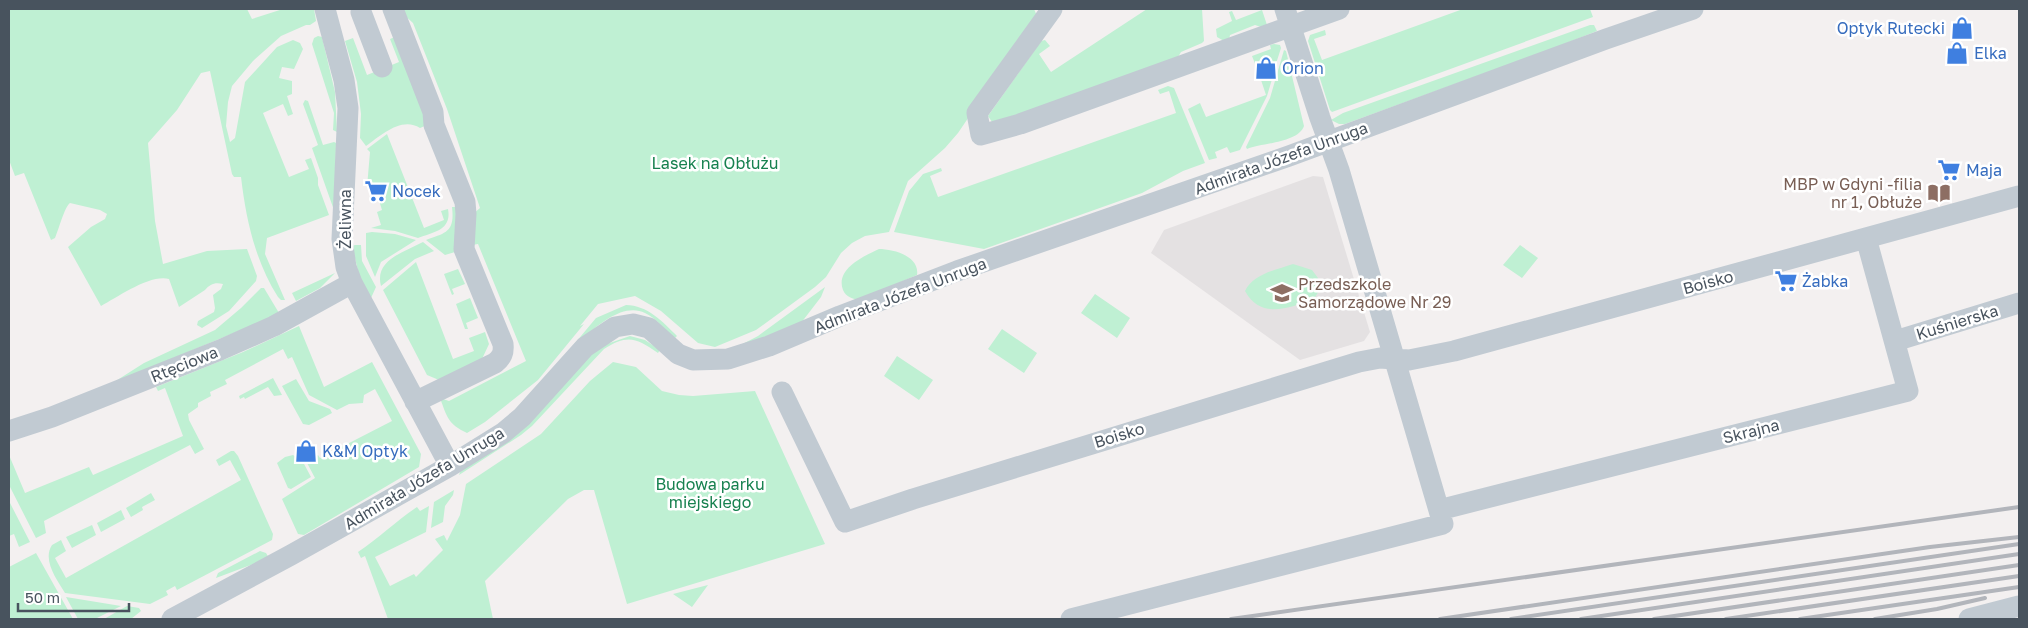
<svg xmlns="http://www.w3.org/2000/svg" width="2028" height="628" viewBox="0 0 2028 628" font-family="'Golos Text',sans-serif">
  <rect width="100%" height="100%" fill="#f3f0f0"/>
  <path fill="#e4e1e2" d="M1313 176 1323 177 1370 332 1364 341 1300 360 1151 253 1164 230Z"/>
  <path fill="#bff0d3" d="M9 9H247L252 19 283 9H314L316 21 310 25H306L281 36 253 61 232 86 228 102 226 126 230 142 235 138 245 82 277 47 293 40 300 43 303 49 294 69 282 67 279 78 292 81V94L287 96 293 114 288 116 283 104 263 113 289 177 309 169 305 160 311 158 318 178V185L329 215 267 238 265 254 285 300H281L278 297C255 261 246 219 241 177H234L232 174 210 71 201 73 177 110 148 143 155 221 163 264 207 251 247 249 257 276 256 281 229 311 202 328 197 325 198 321 214 312 215 308 213 295 221 289 223 284C215 282 210 284 205 290L179 307 169 279C150 274 118 297 101 306L68 247 91 227 105 219 107 214 100 210 70 203C64 208 59 229 55 238L51 240 24 173 15 176 9 160Z
    M401 9H1034L1037 16 958 133 945 148 908 181 889 232 865 236 852 243 841 253 826 277 815 287 756 330 715 347 698 343 661 311 635 296 598 304 580 326 584 324 538 380 485 422 467 433C448 424 447 417 440 398L449 401 526 361 478 244 472 245 473 214 480 208 447 109 413 23 402 13Z
    M1147 9H1202L1204 41 1202 43 1181 52 1178 57 1023 113 992 122 988 116 1041 41 1045 40 1050 46 1039 54 1051 72Z
    M1463 9H1590L1593 17 1332 112 1330 110 1308 41 1310 35 1325 30 1326 35 1314 39 1322 60Z
    M1262 10 1267 25 1261 27 1255 25 1230 35 1229 40 1224 41 1217 37 1216 29 1232 21 1229 12 1232 11 1236 20Z
    M1590 25H1594L1597 31 1554 48 1345 124H1339L1331 120 1343 113Z
    M318 36 322 37 335 92 337 132 333 130 334 113 312 44 314 38Z
    M397 36 427 125 420 128C402 116 381 135 366 146L360 138 361 114 357 82 345 41 353 38 367 75 399 62 390 39Z
    M1274 44 1280 45 1281 48 1274 70 1270 61 1256 66 1252 56 1271 49 1270 45Z
    M1284 50 1286 51 1304 126C1298 143 1261 143 1247 149L1246 147 1270 98Z
    M1273 76 1267 96 1240 150 1230 153 1227 147 1215 152 1217 158 1209 160 1188 109 1200 103 1206 117 1266 95 1261 80Z
    M1168 86 1174 88 1205 163 1183 171 1142 193 984 249 894 232 909 191 923 174 941 168 942 171 930 176 938 197 1176 113 1169 91 1160 94 1158 90Z
    M305 100 308 101 323 145 334 142 336 143 335 213 312 148 318 145 303 104Z
    M387 134 424 228 444 220 441 211 448 209C452 230 434 232 418 238L395 231 371 228 381 225 377 212 382 210 378 197 384 195 382 184 367 187 370 152 367 149Z
    M452 207H457L455 252 445 255 426 240C446 233 455 232 452 207Z
    M372 232 395 234 416 240 381 262 375 277 366 256V233Z
    M423 242 434 251 415 259 381 286C374 260 404 252 423 242Z
    M355 245H361L362 261 376 287 371 298 359 275 352 246Z
    M1520 245 1538 258 1522 278 1503 265Z
    M879 249C893 249 920 256 917 275L859 300C853 299 846 297 843 290 835 269 864 256 879 249Z
    M416 262 453 359 474 351 469 338 485 332 489 344 482 359 439 380 427 375 383 290Z
    M1293 264 1312 270 1318 278 1320 289 1314 299C1289 308 1261 320 1245 291 1253 274 1276 270 1293 264Z
    M458 269 465 284 452 289 454 294 452 295 444 274Z
    M335 273 320 288 296 301 292 293Z
    M825 287 821 297 801 323 733 349 758 336Z
    M261 288H264L279 313 277 315 111 384 144 363 215 330 241 308Z
    M1095 294 1130 318 1117 338 1081 313Z
    M470 298 478 318 466 323 468 329H465L456 304Z
    M626 305C647 305 663 322 677 336L674 339C666 331 656 318 645 313 611 296 562 362 541 384L596 318Z
    M299 326 324 387 372 362 421 454 419 467 304 535 298 534 282 499 315 478 306 461 318 455 320 458 392 421 375 389 364 395 363 403 349 404 337 410 309 395 292 357 288 359 283 349 225 380 227 384 210 392 211 396 198 403V407L188 414 189 420 204 449 195 454 190 445 44 521 46 533 36 538 9 485V455L25 493 89 467 93 475 183 436 165 388 158 391 156 387 243 352Z
    M1002 329 1037 353 1024 373 988 349Z
    M630 336 645 340 660 350 658 353C636 338 628 334 604 349L532 426 521 435 459 475 461 470 594 352 604 345Z
    M897 356 933 380 919 400 884 376Z
    M613 362 636 367 662 391 679 395 693 396 755 391 825 544 627 604 594 490H584L568 499 485 581 493 619H388L365 556 361 558 358 552C379 538 396 521 417 507L420 511 429 506 426 532 375 557 390 586 414 574 416 577 443 550 435 539 444 535 447 541 460 515 466 484 541 434 590 381Z
    M273 378 282 395 274 396 268 387 245 399 244 397 240 399 239 396Z
    M296 379 309 401 330 409 332 413 309 425 303 424 282 386Z
    M231 451H234L238 456 273 534 272 540 177 590 175 586 166 591 168 595 150 604 65 593C57 580 42 560 52 545L61 540 66 551 55 558 66 578 241 480 230 460 219 466 216 460Z
    M293 455 299 459 302 463 303 462 311 477 291 489 288 488 277 463 285 457Z
    M454 490 453 495 445 506 443 522 431 528 434 502Z
    M151 493 155 500 142 507 143 510 131 517 126 508Z
    M9 501 30 542 19 547 14 534 9 536Z
    M121 510 125 519 101 532 97 523Z
    M92 525 96 535 72 548 66 537Z
    M260 551 266 553 269 558 216 578 218 573Z
    M36 553 73 619H9V567Z
    M708 585 692 607 673 594Z
    M66 597 121 606 95 619H78Z
    M127 606 139 608 141 611 131 619H104Z"/>
  <g fill="none" stroke-linecap="round" stroke-linejoin="round">
    <path stroke="#c1cad2" stroke-width="21" d="M325 9 344 80 348 108 342 239 346 267 352 283 450 466
      M393 9 433 112 434 125 465 202 466 214 464 249 503 344C504 353 502 357 495 363L415 402
      M1052 9 977 113 981 135 1020 124 1339 9
      M361 12 382 67
      M1895 341 2019 303
      M782 392 845 522 913 499 1359 362 1380 358 1409 360 1454 351 2019 196
      M9 431 52 417 220 350 274 326 352 283
      M1439 510 1908 391 1866 238
      M172 619 291 555 450 466 503 433 522 417 585 347 615 327 633 324 649 328 678 354 693 360 728 359 769 346 840 316 957 271 1289 156 1606 39 1693 9
      M1071 619 1443 524 1339 170 1320 118 1285 9
      M1969 619 2019 606"/>
    <path stroke="#b2b5bb" stroke-width="4" d="M1231 619 2019 507
      M1440 619 1930 547 2019 537
      M1511 619 2019 544
      M1581 619 2019 554
      M1654 619 2019 565
      M1726 619 2019 576
      M1800 619 2019 587
      M1875 619 1937 609 1985 598"/>
  </g>
  <defs>
    <symbol id="shop-bare" viewBox="-9 -9 18 18"><path d="M-5-2.5h2.3a2.7 3.5 0 0 1 5.4 0H5L5.5 6h-11ZM-1.5-2.5h3a1.5 2.3 0 0 0-3 0Z" fill="#3f7fe0" stroke="#fff" stroke-width="2.5" paint-order="stroke"/></symbol>
    <symbol id="supermarket-bare" viewBox="-9 -9 18 18"><path d="M-6-5.5h2.5l.6 2H6L4.5 2H-2.5L-4.4-4H-6ZM-1.5 3.2a1.3 1.3 0 1 0 .1 0ZM3 3.2a1.3 1.3 0 1 0 .1 0Z" fill="#3f7fe0" stroke="#fff" stroke-width="2.5" paint-order="stroke"/></symbol>
    <symbol id="library-bare" viewBox="-9 -9 18 18"><path d="M-6-4Q-3-5.5-.7-3.5V5Q-3 3-6 4ZM6-4Q3-5.5 .7-3.5V5Q3 3 6 4Z" fill="#8d6e63" stroke="#fff" stroke-width="2.5" paint-order="stroke"/></symbol>
    <symbol id="school-bare" viewBox="-9 -9 18 18"><path d="M0-5L7-2L0 1L-7-2ZM-4 1L0 2.5L4 1V4Q0 6-4 4Z" fill="#8d6e63" stroke="#fff" stroke-width="2.5" paint-order="stroke"/></symbol>
  </defs>
  <g fill-rule="evenodd">
    <use href="#shop-bare" x="1946" y="12" width="32" height="32"/>
    <use href="#shop-bare" x="1941" y="37" width="32" height="32"/>
    <use href="#shop-bare" x="1250" y="52" width="32" height="32"/>
    <use href="#supermarket-bare" x="1933" y="154" width="32" height="32"/>
    <use href="#supermarket-bare" x="360" y="175" width="32" height="32"/>
    <use href="#library-bare" x="1923" y="177" width="32" height="32"/>
    <use href="#supermarket-bare" x="1770" y="265" width="32" height="32"/>
    <use href="#school-bare" x="1266" y="277" width="32" height="32"/>
    <use href="#shop-bare" x="290" y="435" width="32" height="32"/>
  </g>
  <g text-anchor="middle" stroke-width="5" stroke-linejoin="round" paint-order="stroke">
    <g font-size="16" fill="#366cbe" stroke="#fff" text-anchor="start">
      <text x="1945" y="34" text-anchor="end">Optyk Rutecki</text>
      <text x="1974" y="59">Elka</text>
      <text x="1282" y="74">Orion</text>
      <text x="1966" y="176">Maja</text>
      <text x="392" y="197">Nocek</text>
      <text x="1802" y="287">Żabka</text>
      <text x="322" y="457">K&amp;M Optyk</text>
    </g>
    <g font-size="16" fill="#48535e" stroke="#fff">
      <text transform="translate(1281 158) rotate(-20)" y="6">Admirała Józefa Unruga</text>
      <text transform="translate(345 219) rotate(-90)" y="6">Żeliwna</text>
      <text transform="translate(1708 282) rotate(-15)" y="6">Boisko</text>
      <text transform="translate(900 295) rotate(-21)" y="6">Admirała Józefa Unruga</text>
      <text transform="translate(1957 322) rotate(-17)" y="6">Kuśnierska</text>
      <text transform="translate(184 364) rotate(-22)" y="6">Rtęciowa</text>
      <text transform="translate(1751 431) rotate(-14)" y="6">Skrajna</text>
      <text transform="translate(1119 435) rotate(-17)" y="6">Boisko</text>
      <text transform="translate(424 478) rotate(-31)" y="6">Admirała Józefa Unruga</text>
    </g>
    <g font-size="16" fill="#17814f" stroke="#fff">
      <text x="715" y="169">Lasek na Obłużu</text>
      <text x="710" y="490">Budowa parku<tspan x="710" dy="18">miejskiego</tspan></text>
    </g>
    <g font-size="16" fill="#785e54" stroke="#fff" text-anchor="end">
      <text x="1922" y="190">MBP w Gdyni -filia<tspan x="1922" dy="18">nr 1, Obłuże</tspan></text>
      <text x="1298" y="290" text-anchor="start">Przedszkole<tspan x="1298" dy="18">Samorządowe Nr 29</tspan></text>
    </g>
  </g>
  <rect width="2028" height="628" fill="none" stroke="#48535e" stroke-width="20"/>
  <path d="M18 603v8h111v-8" fill="none" stroke="#48535e" stroke-width="2.5"/>
  <text x="25" y="603" font-size="15" fill="#48535e" stroke="#ffffff" stroke-width="4" paint-order="stroke">50 m</text>
</svg>
